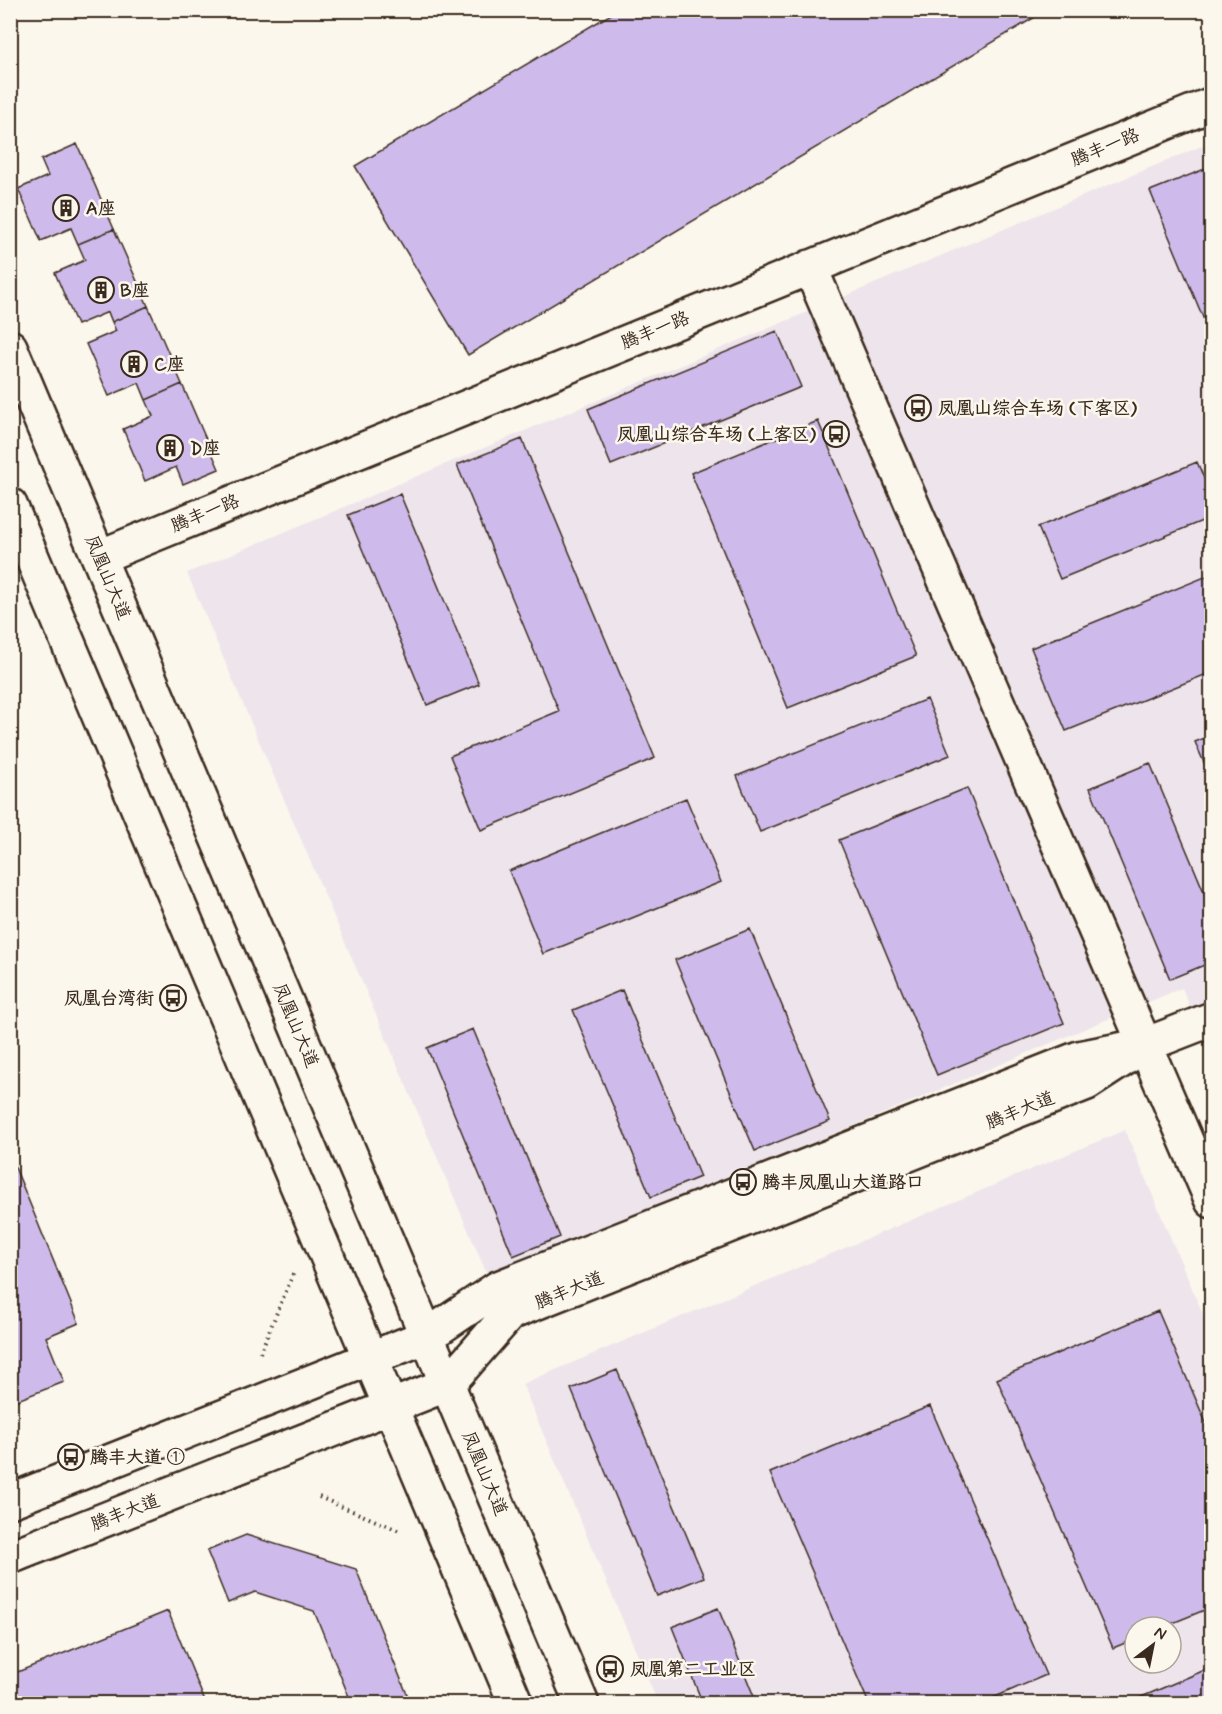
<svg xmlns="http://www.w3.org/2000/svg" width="1222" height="1714" viewBox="0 0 1222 1714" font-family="Mynerve,'LXGW WenKai TC',sans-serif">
  <rect width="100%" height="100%" fill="#fbf7ec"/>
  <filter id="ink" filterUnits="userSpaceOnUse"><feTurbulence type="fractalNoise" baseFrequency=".0167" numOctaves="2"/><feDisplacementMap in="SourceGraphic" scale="12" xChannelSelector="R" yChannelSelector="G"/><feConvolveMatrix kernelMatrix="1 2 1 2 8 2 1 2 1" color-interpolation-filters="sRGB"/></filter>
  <g filter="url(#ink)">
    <path fill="#eee5ec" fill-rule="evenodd" d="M1211 142V1057L1182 988 489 1279 187 573Z
      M1125 1130 1211 1333V1703H658L522 1384ZM1135 1627H1171V1663H1135Z"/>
    <path fill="#cfbbeb" stroke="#3b2a1e" stroke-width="1.5" d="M618 10H1047L468 355 355 166Z
      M77 144 114 229 78 244 71 228 41 241 18 189 48 176 41 160Z
      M1212 166V339L1150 191Z
      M114 229 148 306 112 322 108 312 77 325 55 273 85 260 78 244Z
      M148 306 182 384 146 400 139 383 109 396 86 344 116 331 112 322Z
      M777 331 801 387 611 465 588 409Z
      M182 384 219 469 183 484 176 467 145 481 123 429 153 416 146 400Z
      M818 421 916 656 788 708 691 473Z
      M522 439 655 758 481 830 450 756 559 711 457 465Z
      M1197 462 1212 497V517L1060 579 1038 527Z
      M400 494 479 684 427 705 348 515Z
      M1212 574V672L1066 731 1031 648Z
      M927 699 950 755 760 832 737 776Z
      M1212 735V781L1195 742Z
      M1150 763 1212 911V962L1170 979 1090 788Z
      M967 788 1064 1023 937 1075 839 840Z
      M686 798 721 882 543 954 509 871Z
      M750 929 830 1121 755 1151 675 960Z
      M622 990 700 1177 651 1197 573 1010Z
      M473 1029 560 1237 513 1256 427 1048Z
      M12 1160 79 1323 46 1337 64 1382 10 1403Z
      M1158 1311 1212 1437V1607L1163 1627H1135V1639L1113 1648 997 1379Z
      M617 1370 704 1577 657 1596 571 1389Z
      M930 1406 1046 1675 979 1704H869L770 1473Z
      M246 1535 356 1569 411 1704H352L314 1611 255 1592 228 1603 207 1551Z
      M718 1608 757 1704H703L672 1627Z
      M168 1611 206 1704H10V1675Z
      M1212 1667V1704H1125Z"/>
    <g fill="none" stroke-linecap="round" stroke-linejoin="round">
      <defs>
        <path id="street" d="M810 267 1212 1201
          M99 557 1212 104"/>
        <path id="secondary" d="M10 347 582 1704
          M10 505 516 1704
          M10 1501 427 1336 498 1288 1079 1058 1145 1045 1212 1019
          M10 1557 448 1384 510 1313 1087 1083 1130 1055"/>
      </defs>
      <use href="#street" stroke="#3b2a1e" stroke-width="38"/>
      <use href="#secondary" stroke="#3b2a1e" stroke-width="38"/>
      <path stroke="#3b2a1e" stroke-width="4" stroke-dasharray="1.5 4.5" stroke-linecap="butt" d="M260 1353 294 1272
        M319 1497 400 1531"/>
      <use href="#street" stroke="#fbf7ec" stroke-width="33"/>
      <use href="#secondary" stroke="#fbf7ec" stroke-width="33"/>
    </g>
  </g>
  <defs>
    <symbol id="building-ring" viewBox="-11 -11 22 22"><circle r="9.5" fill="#fbf7ec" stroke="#3b2a1e" stroke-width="1.5"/><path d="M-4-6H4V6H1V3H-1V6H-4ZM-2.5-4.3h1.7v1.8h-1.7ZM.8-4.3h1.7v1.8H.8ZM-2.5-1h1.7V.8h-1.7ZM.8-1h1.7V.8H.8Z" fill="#3b2a1e"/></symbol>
    <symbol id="bus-ring" viewBox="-11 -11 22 22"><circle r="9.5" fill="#fbf7ec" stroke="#3b2a1e" stroke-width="1.5"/><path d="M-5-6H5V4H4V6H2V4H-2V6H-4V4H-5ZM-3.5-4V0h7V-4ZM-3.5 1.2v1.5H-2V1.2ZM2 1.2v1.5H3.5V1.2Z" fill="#3b2a1e"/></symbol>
  </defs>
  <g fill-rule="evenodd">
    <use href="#building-ring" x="51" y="193" width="30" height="30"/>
    <use href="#building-ring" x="86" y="275" width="30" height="30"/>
    <use href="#building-ring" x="119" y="349" width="30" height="30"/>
    <use href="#bus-ring" x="903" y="393" width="30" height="30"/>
    <use href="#bus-ring" x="821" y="419" width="30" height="30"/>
    <use href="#building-ring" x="155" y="433" width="30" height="30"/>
    <use href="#bus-ring" x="158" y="983" width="30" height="30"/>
    <use href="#bus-ring" x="728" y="1167" width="30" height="30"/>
    <use href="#bus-ring" x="56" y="1442" width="30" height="30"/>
    <use href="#bus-ring" x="595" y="1654" width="30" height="30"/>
  </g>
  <g text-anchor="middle" stroke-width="5" stroke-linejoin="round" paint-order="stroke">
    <g font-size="18" fill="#3b2a1e" stroke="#fbf7ec">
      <text transform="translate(1105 147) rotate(-22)" y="6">腾丰一路</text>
      <text transform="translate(655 330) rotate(-22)" y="6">腾丰一路</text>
      <text transform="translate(205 513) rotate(-22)" y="6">腾丰一路</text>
      <text transform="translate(108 577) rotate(67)" y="6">凤凰山大道</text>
      <text transform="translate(296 1025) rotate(67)" y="6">凤凰山大道</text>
      <text transform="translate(1020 1110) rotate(-22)" y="6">腾丰大道</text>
      <text transform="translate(569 1290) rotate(-22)" y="6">腾丰大道</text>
      <text transform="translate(485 1473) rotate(67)" y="6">凤凰山大道</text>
      <text transform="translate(125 1512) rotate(-21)" y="6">腾丰大道</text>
    </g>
    <g font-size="18" font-weight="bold" fill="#3b2a1e" stroke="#fbf7ec" text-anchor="start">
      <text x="86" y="214">A座</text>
      <text x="120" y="296">B座</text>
      <text x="154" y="370">C座</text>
      <text x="938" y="414">凤凰山综合车场 (下客区)</text>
      <text x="816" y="440" text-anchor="end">凤凰山综合车场 (上客区)</text>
      <text x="190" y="454">D座</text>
      <text x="154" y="1004" text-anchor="end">凤凰台湾街</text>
      <text x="762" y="1188">腾丰凤凰山大道路口</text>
      <text x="90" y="1463">腾丰大道 ①</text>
      <text x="630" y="1675">凤凰第二工业区</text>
    </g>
  </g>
  <rect width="1222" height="1714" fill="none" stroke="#fbf7ec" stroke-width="36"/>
  <rect x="18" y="18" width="1186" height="1678" fill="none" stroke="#3b2a1e" stroke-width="2" filter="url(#ink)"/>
  <g transform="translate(1153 1645) rotate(32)"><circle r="28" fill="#fbf7ec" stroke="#aea59a" stroke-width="1.5"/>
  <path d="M0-4.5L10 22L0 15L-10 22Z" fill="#3b2a1e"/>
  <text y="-9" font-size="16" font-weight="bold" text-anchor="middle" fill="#3b2a1e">N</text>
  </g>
</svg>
